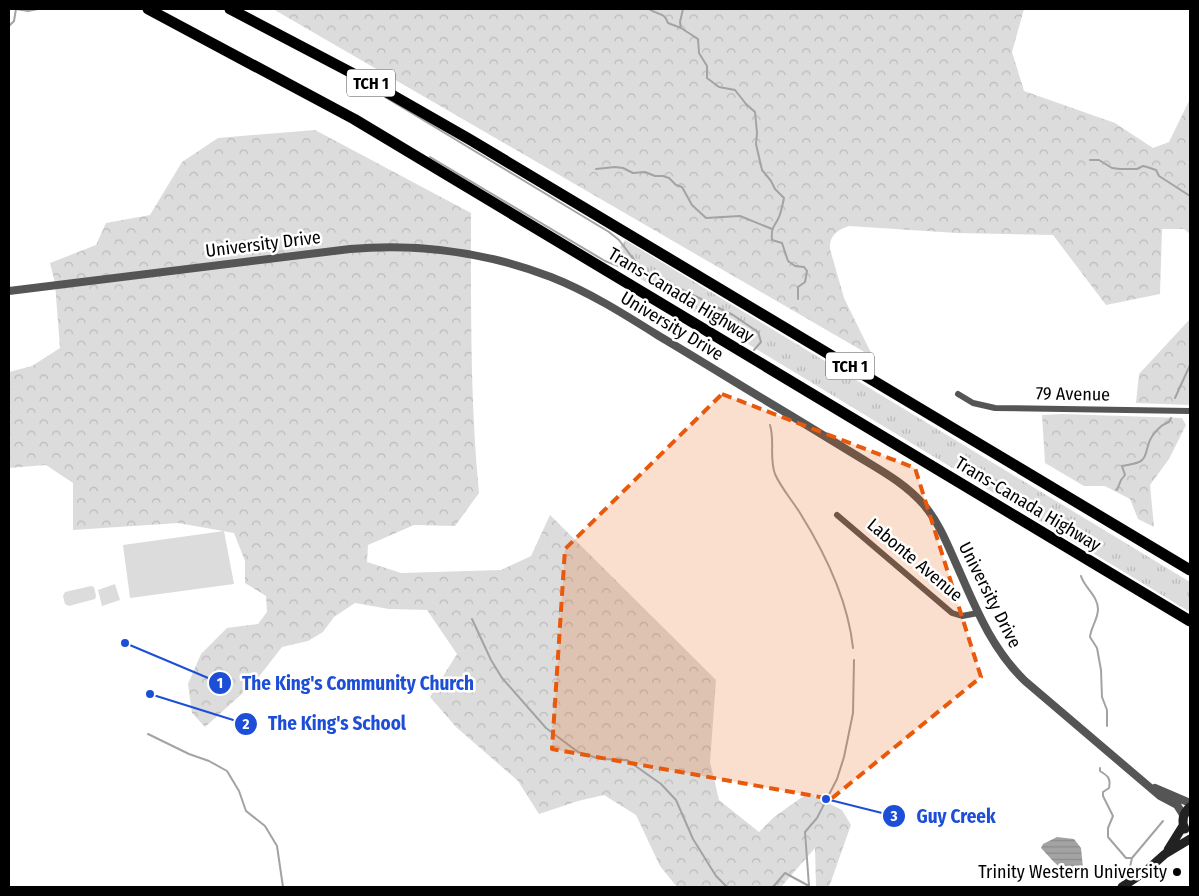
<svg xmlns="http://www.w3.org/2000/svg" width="1199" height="896" viewBox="0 0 1199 896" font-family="'Fira Sans Condensed',sans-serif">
  <defs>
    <pattern id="grass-tufts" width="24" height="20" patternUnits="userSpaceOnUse" patternTransform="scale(1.25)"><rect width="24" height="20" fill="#dcdcdc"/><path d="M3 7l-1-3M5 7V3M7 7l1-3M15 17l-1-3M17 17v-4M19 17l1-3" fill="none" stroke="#bbb"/></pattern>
    <pattern id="forest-crowns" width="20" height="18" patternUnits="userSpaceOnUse" patternTransform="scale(1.25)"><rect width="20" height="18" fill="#dcdcdc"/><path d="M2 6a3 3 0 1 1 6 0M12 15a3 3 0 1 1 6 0" fill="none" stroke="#bbb"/></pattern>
    <pattern id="water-rules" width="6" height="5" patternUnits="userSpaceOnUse" patternTransform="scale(1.25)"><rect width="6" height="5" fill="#a3a3a3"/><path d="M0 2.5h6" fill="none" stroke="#8b8b8b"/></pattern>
  </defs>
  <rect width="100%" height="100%" fill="#fff"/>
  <path fill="url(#grass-tufts)" d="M625 240 1190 582V612L611 261Z"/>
  <path fill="url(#forest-crowns)" d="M273 9H1024L1012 52 1024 91 1115 123 1153 148 1169 142 1190 99V234L1184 229H1162L1160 294 1106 305 1053 235 957 233 849 226C837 230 829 236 830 249L844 298 873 357Z
    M315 130 471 213C471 306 470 400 479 493L455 526 414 525 368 545 367 562 401 573 501 570 531 556 550 515 716 680 710 762 719 800 759 832 774 817 808 793 842 810 851 825 829 887H816L815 848 781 887H677L660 866 636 815 604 795 578 801 539 814 518 781 456 727 430 697 457 654 427 610 389 609 355 603 334 617 323 632 308 641 282 647 254 683 205 727 192 713 188 684 201 654 227 628 258 624 267 612 266 596 245 583V561L234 533 178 523 73 530V483L46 465 9 468V372L32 366 60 348 55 283 50 263 96 245 106 223 150 215 182 162 218 138Z
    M1190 319V405L1136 403 1139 374Z
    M1062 414 1182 418 1186 425 1169 459 1150 485 1154 527 1138 519 1130 499 1105 486H1084L1045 463 1042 415Z"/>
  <path fill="#dcdcdc" d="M224 531 234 584 130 598 123 545Z
    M115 584 120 600 102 606 98 590Z
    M91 586 94 587 96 596 95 599 69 606 65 604 63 596 65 592Z"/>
  <path fill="url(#water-rules)" d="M1057 837 1074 839 1081 848 1083 868C1065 880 1052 859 1041 848L1043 844Z"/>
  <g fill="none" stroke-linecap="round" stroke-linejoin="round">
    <path stroke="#a3a3a3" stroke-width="2" d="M649 9C657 15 665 12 668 23L681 28 698 39 699 53 707 66V78L719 87 735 90 746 104 755 112 757 133 756 144 762 170 771 181 775 189 784 198C783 203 781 212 779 217 774 228 771 226 772 240L782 243 788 261 795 266 804 267 807 271 805 282 798 287V299
      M9 26 14 21 16 9 28 11 38 9
      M681 28 680 22 683 9
      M385 97 609 232 619 240 641 269 733 315 758 332 761 342 754 350
      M430 157 605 261 632 271 641 269
      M1090 160H1099L1112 168 1120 169H1137L1143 166 1147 167 1156 170 1159 176 1190 196
      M596 169 615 167 623 168 633 173 645 172 655 176H663L669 178 676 185 682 187 692 205 706 218 740 216 772 229
      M1175 398 1190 365
      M770 425C775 441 769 458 775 474 781 488 792 500 800 513 825 553 848 600 853 648
      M1117 490 1121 480 1125 475 1122 466C1128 464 1137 465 1142 460 1146 457 1146 451 1148 446 1150 436 1160 425 1169 422L1171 418
      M1081 576C1084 587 1098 596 1098 609 1098 619 1091 627 1090 637L1097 648 1101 670 1102 697 1107 710V726
      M472 619 491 660 502 678 546 728 578 752 600 759 627 760 661 784 676 800 693 839 716 876 727 887
      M148 734 189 754 209 761 227 771 239 791 246 811 265 826 277 846 283 887
      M1100 768V771C1108 776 1111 778 1109 788L1103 792V796L1113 816 1108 828V837L1126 858H1132L1130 867
      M1132 858 1163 821
      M773 887 785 873 809 886 805 832 817 818 837 779 844 757 853 713 854 660"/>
    <path stroke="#555" stroke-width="6" d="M958 394 973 403 995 408 1190 411
      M837 515 952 613 962 616 978 613"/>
    <path stroke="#555" stroke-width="8" d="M9 291 350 249C419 243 486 252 551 277 589 292 624 314 659 336 703 362 746 389 790 415 813 429 836 443 859 457 882 471 906 484 924 505 940 524 948 546 958 568 976 609 992 649 1025 681L1160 796 1177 805 1184 816
      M1155 788 1190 803"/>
    <path stroke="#222" stroke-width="9" d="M1185 829C1181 821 1183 813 1190 807
      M1168 850 1183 826
      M1122 887 1147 870 1165 854 1190 839"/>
    <path stroke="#000" stroke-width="11" d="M148 9 354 119 1190 621
      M230 9 371 83 469 139 1190 570"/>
  </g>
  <path fill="#e8590c" fill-opacity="0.2" stroke="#e8590c" stroke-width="4" stroke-dasharray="10 6" stroke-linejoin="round" d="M722 394 915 468 981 677 831 799 552 749 565 549Z"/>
  <circle fill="#000" stroke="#fff" stroke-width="2" cx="1177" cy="872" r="5"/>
  <g text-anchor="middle" stroke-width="5" stroke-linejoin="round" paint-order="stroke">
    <g fill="#fff" stroke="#4c4c4c" stroke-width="1">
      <rect x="347" y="69.5" width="48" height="27" rx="4"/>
      <rect x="826" y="352.5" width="48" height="27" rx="4"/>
    </g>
    <g font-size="16" font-weight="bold" fill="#000">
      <text x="371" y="89">TCH 1</text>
      <text x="850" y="372">TCH 1</text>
    </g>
    <g font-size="18" fill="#000" stroke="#fff">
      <text transform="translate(263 244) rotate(-7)" y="6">University Drive</text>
      <text transform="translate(681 295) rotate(31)" y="6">Trans-Canada Highway</text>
      <text transform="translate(672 326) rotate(31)" y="6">University Drive</text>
      <text transform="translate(1073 394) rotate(1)" y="6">79 Avenue</text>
      <text transform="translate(1028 504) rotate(31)" y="6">Trans-Canada Highway</text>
      <text transform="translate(915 560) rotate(40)" y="6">Labonte Avenue</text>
      <text transform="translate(990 595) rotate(63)" y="6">University Drive</text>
    </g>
    <g font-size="18" fill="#000" stroke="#fff" text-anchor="end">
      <text x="1167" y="878">Trinity Western University</text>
    </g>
  </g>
  <path fill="none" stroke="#1d4ed8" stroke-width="2" d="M125 643L220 683M150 694L246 724M826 799L894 816"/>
  <g fill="#1d4ed8" stroke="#fff" stroke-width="2">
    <circle cx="125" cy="643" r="5"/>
    <circle cx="150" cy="694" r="5"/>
    <circle cx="826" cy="799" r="5"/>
    <circle cx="220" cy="683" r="12"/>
    <circle cx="246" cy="724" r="12"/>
    <circle cx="894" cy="816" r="12"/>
  </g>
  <g font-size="15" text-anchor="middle" font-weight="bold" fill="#fff">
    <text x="220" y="688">1</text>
    <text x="246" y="729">2</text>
    <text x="894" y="821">3</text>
  </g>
  <g font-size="19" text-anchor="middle" font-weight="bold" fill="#1d4ed8" stroke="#fff" stroke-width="5" stroke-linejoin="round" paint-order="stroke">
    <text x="358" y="690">The King's Community Church</text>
    <text x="337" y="730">The King's School</text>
    <text x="956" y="823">Guy Creek</text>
  </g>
  <rect width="1199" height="896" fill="none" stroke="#000000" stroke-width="20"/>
</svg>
